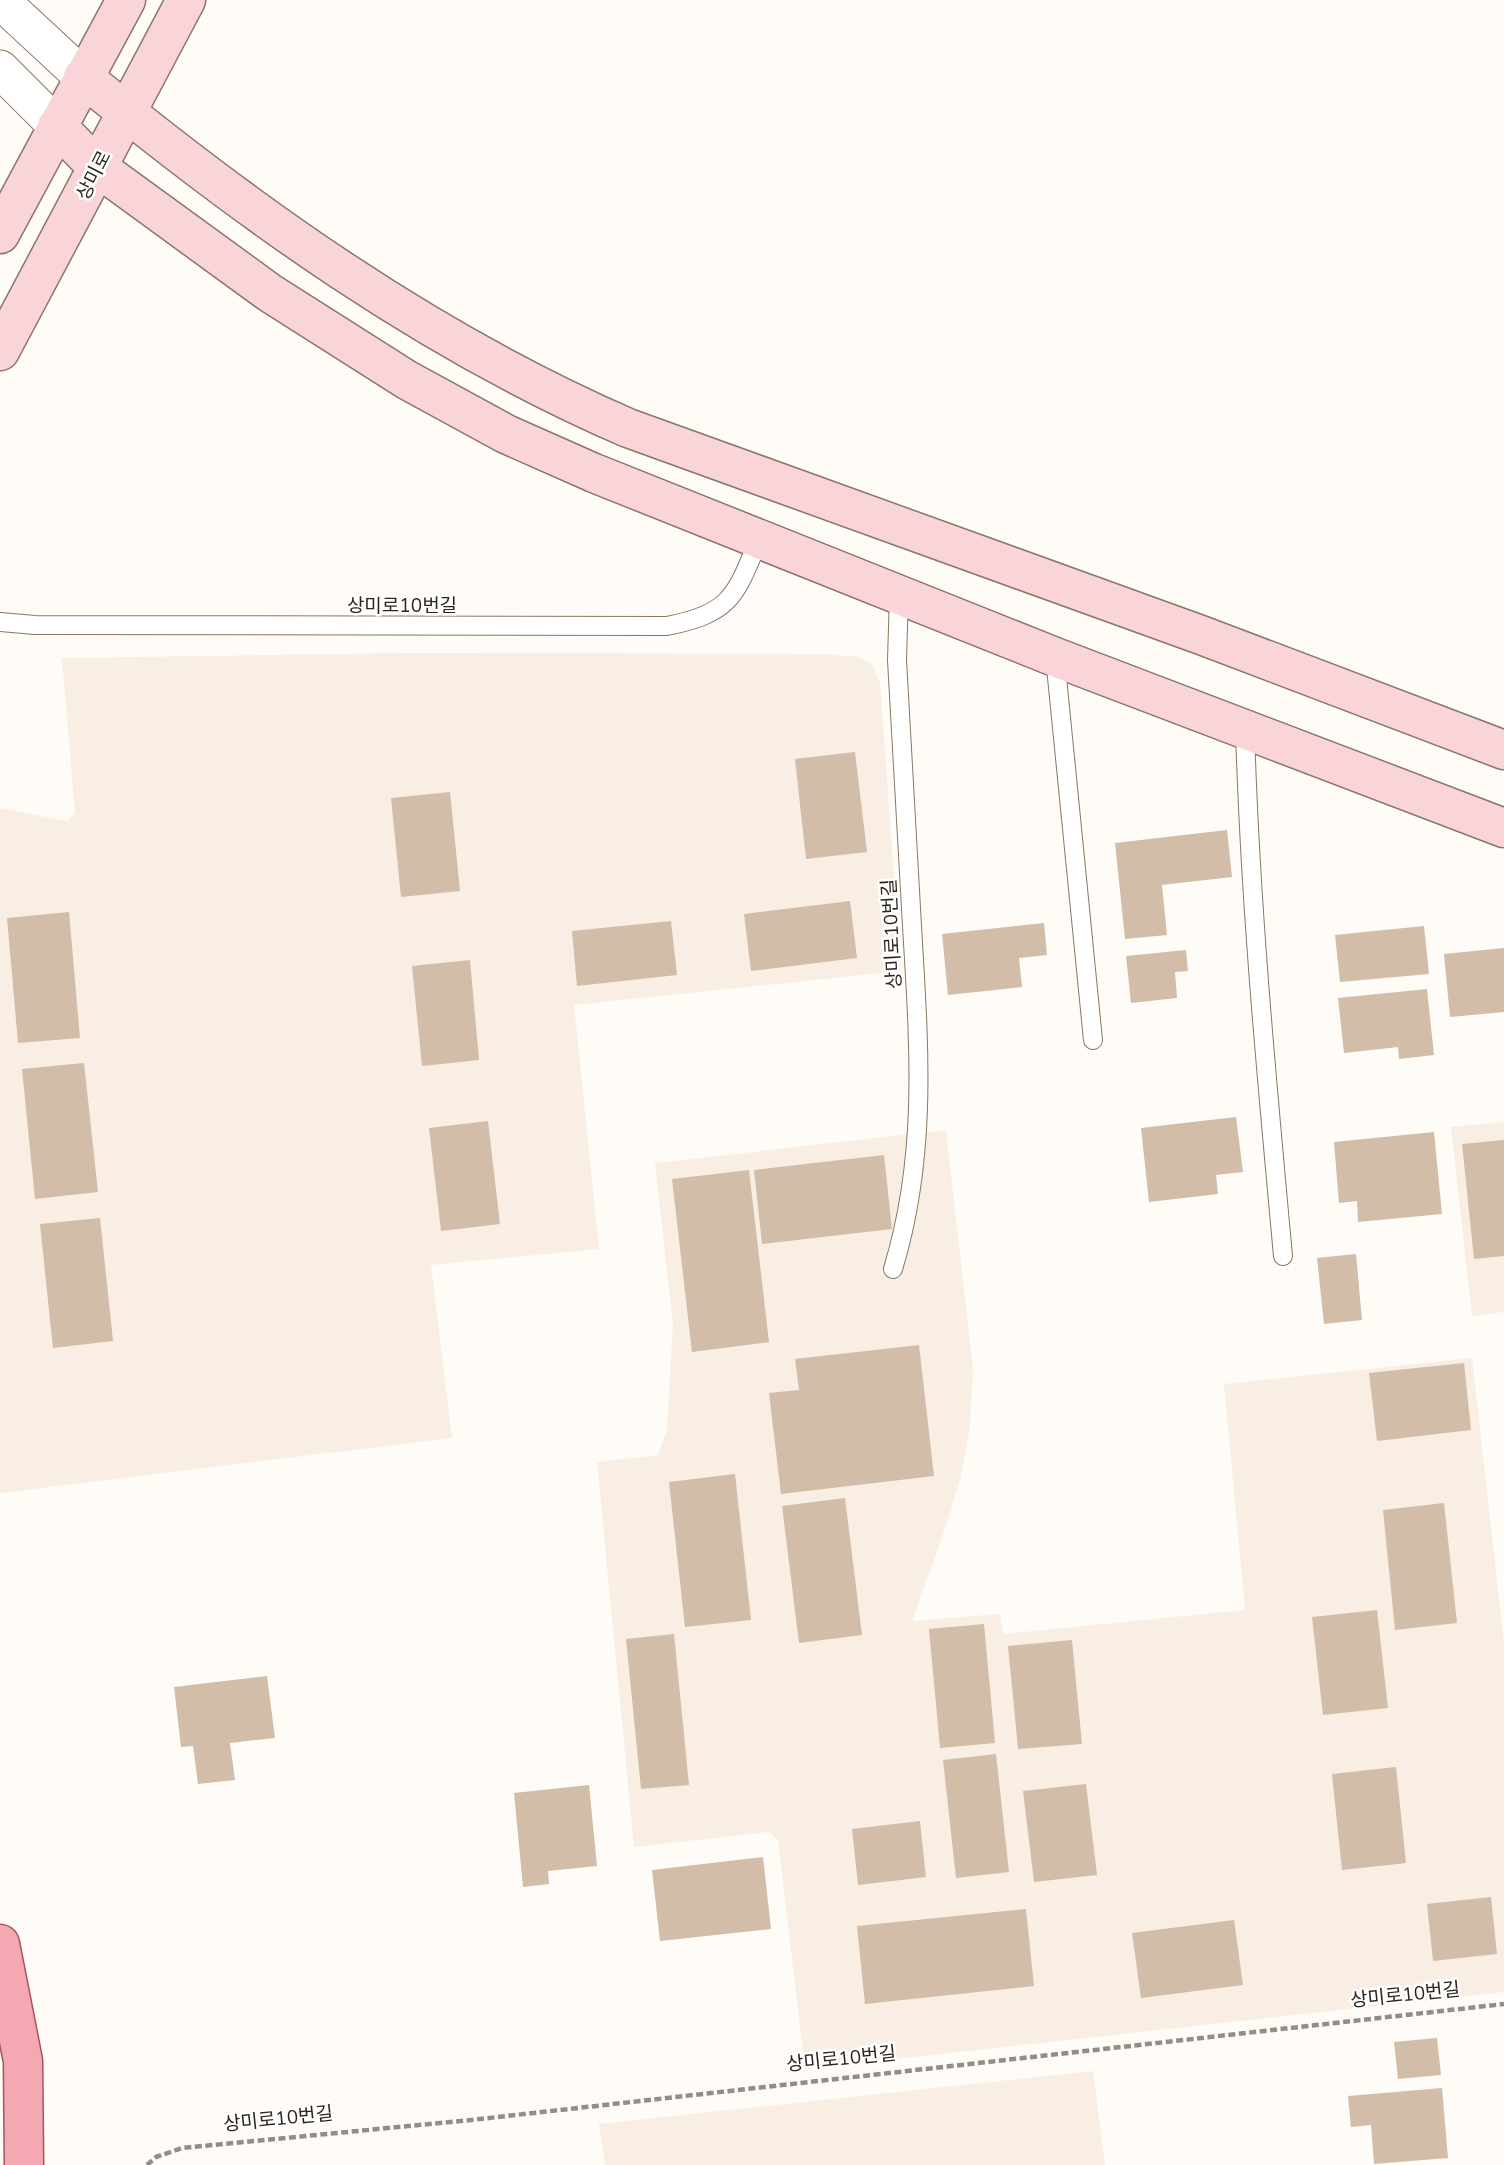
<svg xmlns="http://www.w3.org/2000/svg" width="1504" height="2165" viewBox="0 0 1504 2165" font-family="'Nunito Sans','Noto Sans KR',sans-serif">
  <rect width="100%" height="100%" fill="#fffbf6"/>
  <path fill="#f9eee3" d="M412 653 825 654 859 657 872 665 880 683 901 971 574 1005 599 1249 431 1265 452 1438 0 1493V808L67 821 75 813 62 658Z
    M1504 1122V1312L1472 1316 1451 1127Z
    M946 1130 973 1369 970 1427 960 1480 945 1529 912 1621 1000 1614 1003 1634 1245 1610 1224 1384 1472 1358 1504 1643V1992L805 2069 778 1840 769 1832 634 1847 597 1462 658 1455 667 1429 673 1325 655 1163Z
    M1093 2071 1105 2165H605L599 2124Z"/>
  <path fill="#d1bda8" d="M855 752 867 852 806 859 795 759Z
    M450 792 460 891 401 897 391 798Z
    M1227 830 1232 877 1162 885 1167 935 1125 939 1115 843Z
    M850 901 857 958 751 971 744 914Z
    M69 912 80 1038 18 1043 7 918Z
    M671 921 677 975 577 986 572 931Z
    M1044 923 1047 955 1019 958 1022 987 948 995 942 934Z
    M1424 926 1429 974 1340 982 1335 935Z
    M1504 948V1012L1450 1017 1444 954Z
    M1186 950 1188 971 1175 972 1177 998 1131 1003 1126 956Z
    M470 960 479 1060 422 1066 412 966Z
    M1427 989 1434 1055 1399 1059 1398 1047 1344 1053 1338 998Z
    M84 1063 98 1192 35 1199 22 1069Z
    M1236 1117 1243 1172 1216 1175 1218 1194 1149 1202 1141 1128Z
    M488 1121 500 1224 441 1231 429 1128Z
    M1434 1132 1442 1214 1358 1222 1357 1201 1339 1203 1334 1142Z
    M1504 1140V1256L1474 1259 1462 1144Z
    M884 1155 892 1229 762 1244 754 1170Z
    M749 1170 769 1342 692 1352 672 1179Z
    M100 1218 113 1341 53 1348 40 1224Z
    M1356 1254 1362 1320 1324 1324 1317 1258Z
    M919 1345 934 1476 781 1494 769 1393 799 1390 795 1359Z
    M1464 1363 1471 1430 1377 1441 1369 1373Z
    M735 1474 751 1620 685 1627 669 1482Z
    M845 1498 862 1635 799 1643 782 1506Z
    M1444 1503 1457 1623 1395 1630 1383 1510Z
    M1377 1610 1388 1708 1323 1715 1312 1617Z
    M984 1624 995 1743 940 1748 929 1629Z
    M674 1634 689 1785 641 1789 626 1639Z
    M1072 1640 1082 1744 1018 1749 1008 1646Z
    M267 1676 275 1738 230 1743 235 1780 198 1784 193 1746 181 1747 174 1687Z
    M996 1754 1009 1872 956 1878 943 1760Z
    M1396 1767 1406 1863 1342 1870 1332 1774Z
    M1086 1784 1097 1875 1034 1882 1023 1791Z
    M589 1785 597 1866 548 1871 549 1884 523 1887 514 1793Z
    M920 1821 926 1877 858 1885 852 1829Z
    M763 1857 771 1929 660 1941 652 1870Z
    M1491 1897 1497 1954 1433 1961 1427 1904Z
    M1026 1909 1034 1986 865 2004 857 1926Z
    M1234 1920 1243 1985 1141 1998 1132 1933Z
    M1437 2038 1441 2075 1398 2079 1394 2042Z
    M1442 2088 1448 2158 1374 2164 1371 2125 1351 2127 1348 2096Z"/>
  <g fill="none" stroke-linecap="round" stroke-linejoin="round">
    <defs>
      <path id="lane" d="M0 622 35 625 667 626C731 613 735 597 759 539
        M1055 657 1093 1040
        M1245 729C1250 905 1267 1081 1283 1256
        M893 1269C928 1154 919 1045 912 926 907 838 902 749 897 660L899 594"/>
      <path id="street" d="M0 0 83 77
        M0 69 57 126"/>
      <path id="secondary" d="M83 77C250 214 429 342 628 428L1201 635 1504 750
        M57 126 97 167 270 293 407 380 506 434 594 473 1055 657 1504 828
        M0 234 126 0
        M0 351 186 0"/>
      <path id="primary" d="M0 1944 23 2061 24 2165"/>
    </defs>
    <use href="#lane" stroke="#897764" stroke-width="20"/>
    <use href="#street" stroke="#897764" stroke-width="39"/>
    <use href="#secondary" stroke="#897764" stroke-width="41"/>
    <use href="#primary" stroke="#a8545d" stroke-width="41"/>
    <path stroke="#938d87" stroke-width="4.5" stroke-dasharray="7 3.5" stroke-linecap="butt" d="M147 2165 156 2157 182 2148 471 2120 1504 2004"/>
    <use href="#lane" stroke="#fff" stroke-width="18"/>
    <use href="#street" stroke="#fff" stroke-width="37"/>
    <use href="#secondary" stroke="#f9d4d9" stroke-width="38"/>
    <use href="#primary" stroke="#f3a8b2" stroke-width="38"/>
  </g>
  <g text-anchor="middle" stroke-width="5" stroke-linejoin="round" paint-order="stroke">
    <g font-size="19" fill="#2c251d" stroke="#fff">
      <text transform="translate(93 175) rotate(-63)" y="7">상미로</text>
      <text x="402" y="612">상미로10번길</text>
      <text transform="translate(891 934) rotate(-93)" y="7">상미로10번길</text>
      <text transform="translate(1405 1994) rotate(-6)" y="7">상미로10번길</text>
      <text transform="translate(841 2058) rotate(-6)" y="7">상미로10번길</text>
      <text transform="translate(278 2118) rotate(-6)" y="7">상미로10번길</text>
    </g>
  </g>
</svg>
